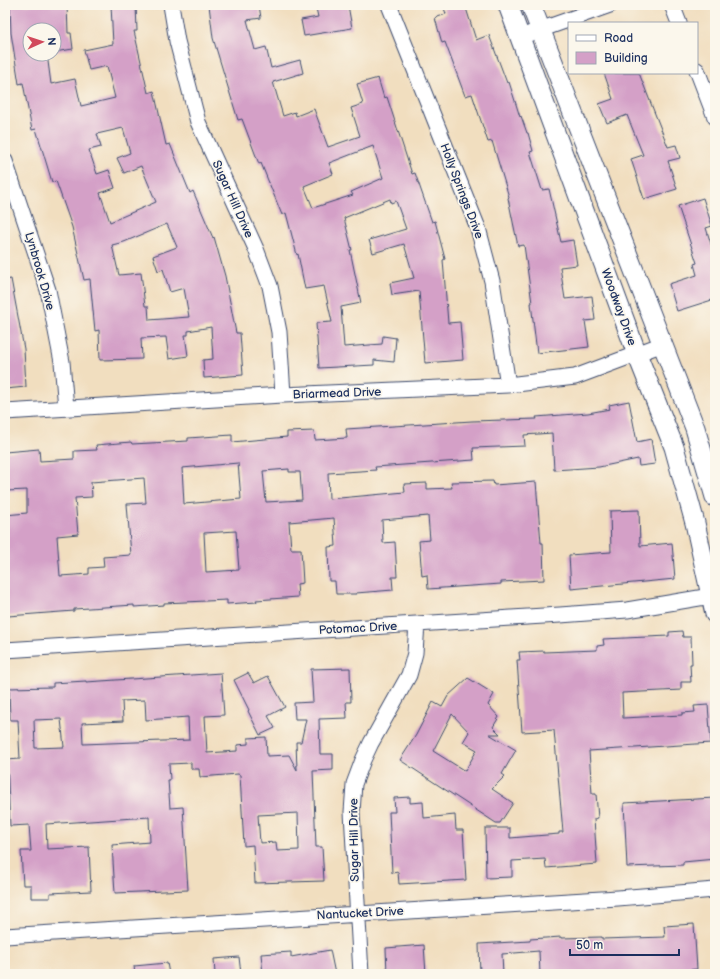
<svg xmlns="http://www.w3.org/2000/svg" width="720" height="979" viewBox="0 0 720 979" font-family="'Balsamiq Sans',sans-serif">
  <rect width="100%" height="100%" fill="#fbf7ec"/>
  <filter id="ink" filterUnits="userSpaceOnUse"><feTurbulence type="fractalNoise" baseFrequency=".025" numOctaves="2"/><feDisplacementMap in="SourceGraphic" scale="8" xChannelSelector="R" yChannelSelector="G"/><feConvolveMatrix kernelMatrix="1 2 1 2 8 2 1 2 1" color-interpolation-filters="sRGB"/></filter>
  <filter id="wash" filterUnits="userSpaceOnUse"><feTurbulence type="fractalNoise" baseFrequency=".012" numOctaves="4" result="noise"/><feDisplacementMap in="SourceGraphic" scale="16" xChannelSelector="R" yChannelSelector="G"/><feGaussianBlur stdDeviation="0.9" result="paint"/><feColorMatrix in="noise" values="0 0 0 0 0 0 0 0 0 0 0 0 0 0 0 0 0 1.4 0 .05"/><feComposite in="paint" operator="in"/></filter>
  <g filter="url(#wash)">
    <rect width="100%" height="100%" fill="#f1debf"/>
    <g id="blocks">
      <path fill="#d4a0c7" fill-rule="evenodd" d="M10 5H67L68 33H71L73 49 54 52V30H30V54H47L51 84 75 79 81 106 115 98 107 66 89 70 84 50 113 44 111 5H136L137 31H134L148 93 154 91 166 145 170 144 190 193 193 191 213 238 214 237 225 276 236 333H240L243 375 204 378 203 360 213 359 211 327 188 331V335H185L188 356 169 359 166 337 141 338 142 359 100 360 99 330 95 331 90 279 84 280 72 227 56 181 52 182 36 129 32 130 23 83 19 84 11 33ZM123 128 130 153 117 158 124 173 141 166 156 202 110 222 100 193 115 188 109 170 97 174 89 150 101 147 97 134ZM167 224 177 247 153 256 158 271 163 269 170 292 184 288 189 317 149 320 148 306H145L141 273 119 275 112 245 124 242Z
        M209 5H259L261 18 247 20 255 50 266 47 271 68 300 60 303 73 273 82 283 116 295 112 296 116 314 109 328 147 360 136 351 108 363 104 357 84 378 78 384 98 387 97 412 174 415 173 432 222 435 221 445 259 443 260 448 323 460 322 463 360 425 363 419 291 392 295 390 283 414 278 404 244 373 253 369 240 406 229 396 201 391 203 390 199 344 218 352 250H350L361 303 341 307 344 347 382 344 383 336 396 338 394 362 374 360V365L319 368 316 323 332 322 324 286 305 289 298 254 297 255 286 213 282 215 261 163 259 164 242 119 238 120 213 38ZM373 146 383 178 351 192 353 195 313 208 304 186 333 174 329 163Z
        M332 5H348L352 28 304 36 301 20 318 17 316 8Z
        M443 5H465L476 40 489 35 507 83 509 82 520 117 521 116 527 133H528L533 151 530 152 542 190 549 189 561 242 573 240 577 265 560 267 565 299 592 296 595 320 585 321 589 347 537 353 531 303H532L524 245 518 246 508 198 509 197 492 141 488 142 472 94 465 96 445 42 442 43 435 18 446 14Z
        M604 73H639L668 147 676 145 680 158 668 161 677 189 644 199 631 159 643 155 627 115 607 123 599 104 613 99Z
        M703 198 712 226 706 228 715 257V299L677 311 669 284 697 275 694 264 697 263 678 206Z
        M11 279 24 349 26 387 5 389V280Z
        M629 401 637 442 651 439 655 464 639 466 638 459 599 467 554 470 552 433 524 435 525 446 473 448 474 460 375 467 376 470 328 473 329 499 405 492 404 484 427 483V489L452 488 451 482 493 481 494 485 536 482 541 543H543L544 580 501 582V584L428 589 427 575 422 576 419 541 430 540 428 516 382 520 383 543 395 542 397 577H392L393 590 356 593V594H336L335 581H329L328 547 336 546 334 518 289 522 291 549H301L303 583 297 584 298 597 256 600 257 602 227 604V600L164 603V605L134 607V605L74 609V611L8 616 5 580V515L27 513V490L6 491 5 452 39 449 40 461 74 459V451L97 450 96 445 131 442 132 444 188 441V438L232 435V442L287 437V432L314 431 315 440 347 438 346 429 472 421 537 419 536 417 588 413 610 409 609 405ZM238 463 241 499 184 504 182 468ZM289 469V472H300L302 500 266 502 263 471ZM144 478 146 503 127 504 131 555 103 557 104 567 89 568V574L60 576 57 536 78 534 75 498 92 497 91 482ZM236 531 239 570 206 572 204 533Z
        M639 510 640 546 672 543 675 579 571 589 569 555 611 552 610 511Z
        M682 631 683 637H691L692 664H690L691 682H681V690L622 693 623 718 682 715V713L695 712 694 706 708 705 711 743 589 751 592 794H596L598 818 594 819 597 864 546 868 545 859 512 861V877L486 878 485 828H510V838L559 834V832H563L554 730 522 732 517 660H520L519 652 544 651V652L597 650V646L604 645 603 639 669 636V632Z
        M350 668 351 702H346L347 718 319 719 320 754H333V770L313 771 316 847H322L324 881 255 883 253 845 244 846 240 775 238 774 200 777 199 769H191V763L169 764 170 780H168L170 808 183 807 188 890 115 893 112 845 150 842 149 817 46 824 47 849 89 847 91 891 50 893V898H31V885H23L21 851H31L29 825 10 826 7 760 20 759 18 720H10L9 688 53 687V683L86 681V682L221 673 224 715 205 716 207 753 237 751V745L248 744V738L266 737 267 756 289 755 297 770 296 742H301L306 719H295L294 703 313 702 311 669ZM145 700 146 720 188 717 189 740 83 744 82 723 123 721 122 701ZM61 719 64 747 35 748 34 720ZM298 813 299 850 277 851 276 842 260 843 258 815Z
        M248 673 254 683 268 676 285 707 268 716 275 728 260 735 248 711 249 710 234 680Z
        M468 678 494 694 488 705 499 717 493 727 500 734H489L516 750 502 774 505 776 492 789 513 803 500 823H496L400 760 416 735 433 702 442 707 448 696ZM452 714 469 732 463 742 477 750 465 771 433 751Z
        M410 797V803L423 802 424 818 455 815 456 830H463L466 880 399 884 398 872 392 873 389 812H395L394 798Z
        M715 798V859L683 862V865L627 867 624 803Z
        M694 924 697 969 687 970V974H617L616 973 540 974 539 951 502 954 503 974H480L479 944 530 941V939L561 937V938L602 937V939L665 937 664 926Z
        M424 945 426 974H387L386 948Z
        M330 950 335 974H263L261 954 291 952V957Z
        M239 957 241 974H215L214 959Z
        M167 963 169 974H135L134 966Z"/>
    </g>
  </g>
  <g filter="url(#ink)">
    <use href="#blocks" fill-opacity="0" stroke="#3b496d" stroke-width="1"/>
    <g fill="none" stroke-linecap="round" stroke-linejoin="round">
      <defs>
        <path id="minor" d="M171 5 177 41 198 122 256 249 270 286 279 332 283 395
          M389 5 478 228 492 281 508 385
          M672 5 679 23
          M520 37 610 5
          M697 70 715 117
          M5 161 48 290 62 362 66 408
          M5 412 283 395 508 385 575 377 663 344
          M5 650 560 615 627 610 711 596 715 597
          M5 936 618 898 715 890
          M361 974 352 812 354 784 363 760 371 743 409 675 415 653 417 624"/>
        <path id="major" d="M508 5 637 354 674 447 695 523 715 614
          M531 5 695 428 715 497"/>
      </defs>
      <use href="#minor" stroke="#3b496d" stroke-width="17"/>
      <use href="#major" stroke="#3b496d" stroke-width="21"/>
      <use href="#minor" stroke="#fff" stroke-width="15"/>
      <use href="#major" stroke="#fff" stroke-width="19"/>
    </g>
  </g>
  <g text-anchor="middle" stroke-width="3.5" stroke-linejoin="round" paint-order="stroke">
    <g font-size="12" fill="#1b2f5e" stroke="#fbf7ec">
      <text transform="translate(462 191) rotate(69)" y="4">Holly Springs Drive</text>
      <text transform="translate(233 199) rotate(66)" y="4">Sugar Hill Drive</text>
      <text transform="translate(40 271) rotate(74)" y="4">Lynbrook Drive</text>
      <text transform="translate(619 307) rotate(70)" y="4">Woodway Drive</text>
      <text transform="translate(337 393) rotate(-2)" y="4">Briarmead Drive</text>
      <text transform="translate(358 628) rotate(-3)" y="4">Potomac Drive</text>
      <text transform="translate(354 840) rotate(-91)" y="4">Sugar Hill Drive</text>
      <text transform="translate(360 913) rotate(-3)" y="4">Nantucket Drive</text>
    </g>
  </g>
  <rect width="720" height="979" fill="none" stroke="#fbf7ec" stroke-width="20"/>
  <rect x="568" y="22" width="130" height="52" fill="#fbf7ec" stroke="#a1a7b3"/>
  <rect x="576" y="35" width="20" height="6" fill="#ffffff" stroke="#a1a7b3"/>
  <text x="604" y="42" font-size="12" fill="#1b2f5e">Road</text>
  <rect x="576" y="52" width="20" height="12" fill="#d4a0c7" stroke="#a1a7b3"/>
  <text x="604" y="62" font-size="12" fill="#1b2f5e">Building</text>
  <g transform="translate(42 42) rotate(87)"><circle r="19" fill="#fbf7ec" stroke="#a1a7b3"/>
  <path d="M0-3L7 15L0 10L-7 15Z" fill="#d1495b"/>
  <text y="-6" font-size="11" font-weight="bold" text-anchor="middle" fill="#1b2f5e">N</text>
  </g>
  <path d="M570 949v6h109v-6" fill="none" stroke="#1b2f5e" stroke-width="2"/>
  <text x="576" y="949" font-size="12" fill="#1b2f5e" stroke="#fbf7ec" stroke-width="3" paint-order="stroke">50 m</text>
</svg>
